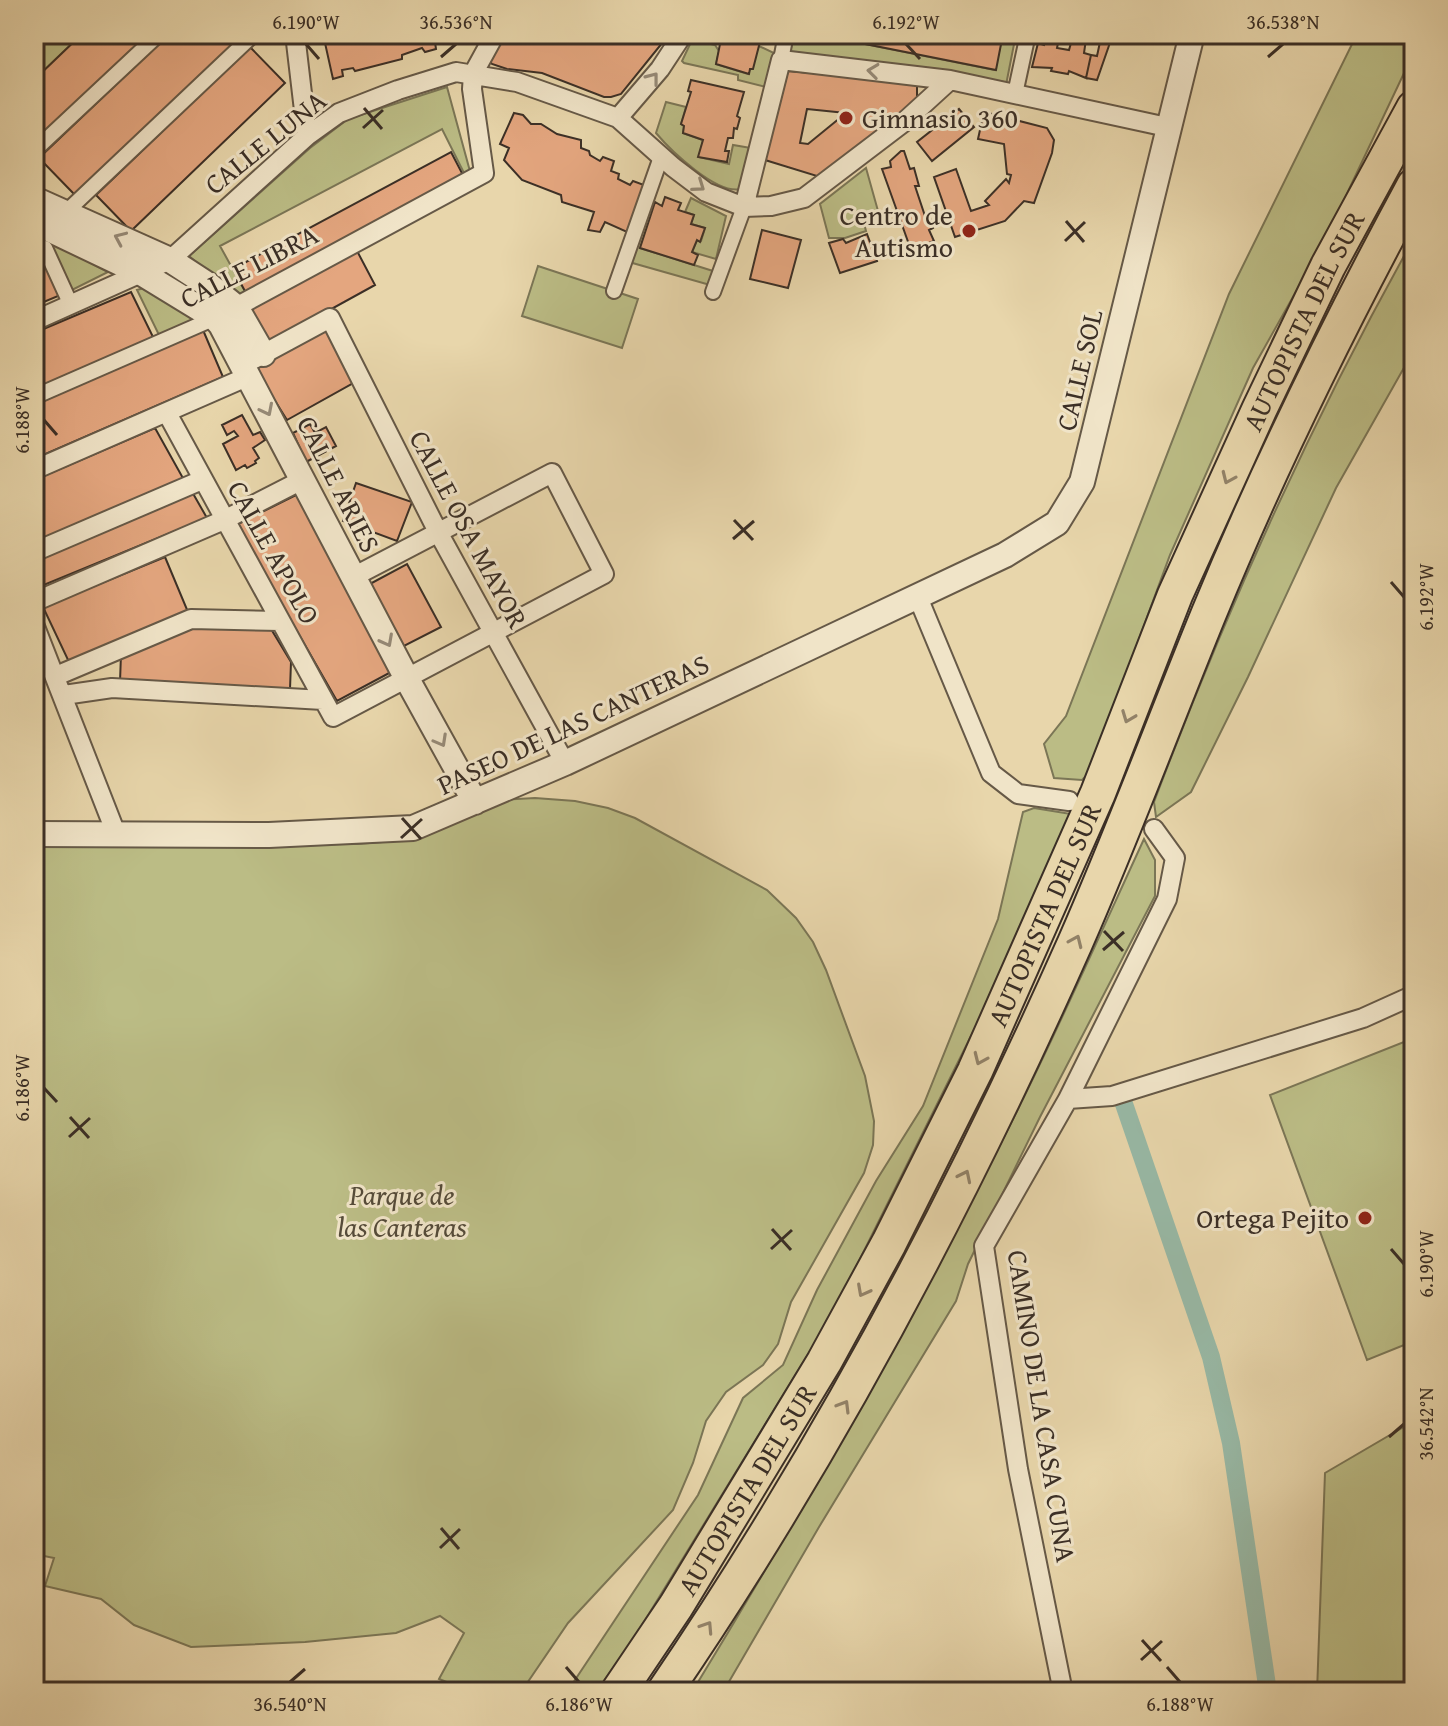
<svg xmlns="http://www.w3.org/2000/svg" width="1448" height="1726" viewBox="0 0 1448 1726" font-family="'Gentium Book Plus',serif">
  <rect width="100%" height="100%" fill="#e8d6ab"/>
  <filter id="stains"><feTurbulence type="fractalNoise" baseFrequency=".0025" numOctaves="4"/><feColorMatrix values="0 0 0 0 .2 0 0 0 0 .09 0 0 0 0 .02 0 0 0 .5 -.17"/></filter>
  <radialGradient id="worn" r=".72"><stop offset=".6" stop-color="#630" stop-opacity="0"/><stop offset="1" stop-color="#630" stop-opacity=".3"/></radialGradient>
  <path fill="#bbbc85" stroke="#7b7656" stroke-width="2" d="M34 34H82L34 80Z
    M794 34H815L995 70 1003 34H1016L1006 85 790 53Z
    M1357 34H1414V52L1325 240 1253 368 1170 555 1090 772 1082 780 1054 778 1044 744 1066 716 1229 294Z
    M692 40 715 45 719 51 716 64 748 74 759 46 774 53 766 87 738 80V75L684 63 682 61Z
    M447 87 471 175 466 177 442 129 220 246 246 293 238 297 189 256 310 148 348 119Z
    M666 102 686 107 681 124 684 126 683 133 703 140 699 157 729 164 733 145 751 148 741 189C717 195 671 151 656 133Z
    M866 168 880 218 864 223 866 231 845 238H829L820 204Z
    M691 198 726 216 716 259 692 252 697 240 701 241 705 228 691 224 694 215 685 212Z
    M642 223 648 225 640 248 713 271 710 285 629 262Z
    M34 233 108 272 66 293 34 252Z
    M1414 238V350L1336 488 1248 677 1191 792 1156 817 1154 802C1227 608 1313 418 1414 238Z
    M538 266 638 299 622 348 522 316Z
    M144 288 206 319 160 337 137 290Z
    M535 798 575 801 608 808 635 818 767 890 796 918 813 942 826 970 865 1076 874 1121 873 1145 864 1173 791 1302 778 1344 763 1365 726 1392 706 1421 693 1463 673 1510 568 1623 521 1692H472L439 1679 464 1633 440 1616 396 1633 305 1642 191 1647 134 1625 101 1599 45 1586 54 1558 34 1554V846L357 844 408 840 500 800Z
    M1034 808 1071 814 977 1024 831 1317 631 1643 596 1692H567L698 1495 743 1398 783 1365 817 1290 876 1181 923 1106 998 919 1023 812Z
    M1144 839 1155 860V896L1040 1117 968 1264 956 1301 819 1527 723 1692H692C795 1523 894 1350 985 1174 1042 1065 1092 952 1144 839Z
    M1414 1038V1341L1367 1360 1270 1095Z
    M1414 1421V1692H1317L1325 1473Z"/>
  <g fill="none" stroke-linecap="round" stroke-linejoin="round">
    <path stroke="#98b9a6" stroke-width="18" d="M1124 1104 1211 1357 1231 1443 1268 1692"/>
  </g>
  <path fill="#e4a67f" stroke="#3b2f26" stroke-width="2" fill-rule="evenodd" d="M82 34H148L34 142V80Z
    M169 34H245L75 195 39 158Z
    M323 34H438L434 35 436 49 425 52 422 48 402 55V59L355 71 353 68 342 70 343 76 333 79Z
    M505 34H661L665 35 663 42 621 94 611 97H604L542 73 507 69 492 64 489 60Z
    M722 34H762L753 69H750L749 74 716 64Z
    M815 34H1003L996 70Z
    M1047 34H1060L1057 48 1069 50 1073 36 1063 34H1094L1093 41 1086 39 1084 53 1091 55 1086 78 1069 71 1068 74 1051 71 1052 68 1032 67 1038 43 1044 45Z
    M1094 34H1113L1097 80 1086 78 1091 55 1097 56 1100 42 1093 41Z
    M250 47 285 83 131 231 96 195Z
    M788 71 917 82V100L820 177 765 160ZM807 109 846 113 808 144 800 143Z
    M691 80 744 92 737 116 740 118 737 129 734 128 733 138H728L725 151H729L727 162 698 157 703 140 683 133 684 126 681 124 691 92 688 91Z
    M959 109 974 127 932 161 917 142Z
    M984 112 1047 128 1054 140 1052 153 1034 203 1024 201 1005 221 955 237 934 177 956 169 971 211 989 205 985 201 1006 179 1009 183 1011 175 1007 174 1004 144 978 139Z
    M514 113 523 115 531 124H541L557 134 581 140V148L589 151 590 155 600 161 603 157 614 161 611 171 619 174 618 179 630 185 633 181 644 185 627 232 605 222 600 232 588 230 594 212 562 202 561 195 522 180 504 160 509 148 500 144Z
    M901 151H904L910 169 914 168 919 186H915L926 219 930 218 933 228 929 230 934 241 911 250 882 169 891 167 890 161Z
    M451 152 464 177 246 293 233 269Z
    M665 197 681 203 678 210 694 215 691 224 705 228 700 242 697 240 692 252 698 255 694 265 640 248 655 202 662 206Z
    M762 230 801 240 788 288 750 279Z
    M867 234 877 261 840 273 829 243 843 239 846 243Z
    M45 248 63 294 34 306V252Z
    M356 249 375 285 268 344 245 306Z
    M131 292 154 339 34 390V333Z
    M203 330 223 377 34 459V404Z
    M327 330 355 382 287 420 255 369Z
    M242 415 253 435 260 432 265 440 253 448 259 458 255 461 256 463 247 468 245 465 236 470 223 444 238 436 234 431 227 435 222 425Z
    M310 424 315 433 326 427 336 446 306 462 293 433Z
    M155 428 184 480 34 544V480Z
    M356 483 412 502 397 541 343 521Z
    M191 490 207 518 34 589V558Z
    M300 493 393 671 337 701 236 525Z
    M165 557 188 612 69 662 43 607Z
    M407 564 441 627 402 647 368 585Z
    M190 623 271 629 291 662 290 689 120 682 121 654Z"/>
  <g fill="none" stroke-linecap="round" stroke-linejoin="round">
    <defs>
      <path id="pedestrian" d="M781 60 786 34
        M1015 94 1028 34
        M34 151 159 34
        M65 213 254 34
        M34 252 45 248 71 305
        M614 291 661 157
        M713 292 744 207
        M34 397 215 318"/>
      <path id="minor" d="M295 34 307 136
        M618 118 660 69 683 34
        M744 207 781 60 950 80 1167 127
        M225 313 484 173 472 89 473 74 495 34
        M34 321 170 260 307 136 339 113 398 90 456 72 517 82 618 118 673 167 706 192 744 207 771 206 804 198 904 122 950 80
        M254 359 330 318 438 532 565 763
        M167 413 333 717 604 574 552 473 353 577
        M34 470 249 376
        M34 552 202 480
        M917 595 991 773 1018 794 1069 801
        M34 602 224 520 302 480
        M34 624 117 836
        M56 676 191 619 280 621
        M64 695 112 688 323 700
        M1154 829 1175 858 1167 899 1068 1099 1112 1096 1363 1018 1414 995
        M1063 1692 1018 1469 984 1246 1068 1099"/>
      <path id="tertiary" d="M34 199 170 260 210 286 236 307 263 354
        M34 222 143 274 215 318 221 325 407 679 475 802
        M34 834 269 835 413 828 565 763 1005 555 1057 523 1082 482 1192 34"/>
      <g id="motorway">
        <path id="s1" d="M618 1692 676 1606 824 1362 889 1243 975 1071 1098 793 1175 595 1259 410 1328 266 1414 108"/>
        <path d="M664 1692C825 1456 959 1204 1075 943 1123 834 1164 723 1209 613 1269 467 1339 325 1414 186"/>
      </g>
    </defs>
    <use href="#pedestrian" stroke="#665947" stroke-width="18"/>
    <use href="#minor" stroke="#665947" stroke-width="22"/>
    <use href="#tertiary" stroke="#665947" stroke-width="28"/>
    <use href="#motorway" stroke="#3b2f26" stroke-width="38"/>
    <use href="#pedestrian" stroke="#f0e4c8" stroke-width="14"/>
    <use href="#minor" stroke="#f0e4c8" stroke-width="18"/>
    <use href="#tertiary" stroke="#f0e4c8" stroke-width="24"/>
    <use href="#motorway" stroke="#e8d6ab" stroke-width="34"/>
  </g>
  <defs><path id="oneway-chevron" d="M-2-3.5L2.5 0L-2 3.5" fill="none" stroke-width="1.6" stroke-linecap="round" stroke-linejoin="round" transform="scale(2)"/></defs>
  <g stroke="#968a77">
    <use href="#oneway-chevron" transform="translate(873 71) rotate(-173)"/>
    <use href="#oneway-chevron" transform="translate(653 78) rotate(-52)"/>
    <use href="#oneway-chevron" transform="translate(699 186) rotate(35)"/>
    <use href="#oneway-chevron" transform="translate(120 238) rotate(-156)"/>
    <use href="#oneway-chevron" transform="translate(267 410) rotate(63)"/>
    <use href="#oneway-chevron" transform="translate(387 641) rotate(62)"/>
    <use href="#oneway-chevron" transform="translate(441 741) rotate(61)"/>
  </g>
  <g stroke="#928268">
    <use href="#oneway-chevron" transform="translate(1228 478) rotate(114)"/>
    <use href="#oneway-chevron" transform="translate(1128 717) rotate(111)"/>
    <use href="#oneway-chevron" transform="translate(1076 941) rotate(-66)"/>
    <use href="#oneway-chevron" transform="translate(980 1059) rotate(114)"/>
    <use href="#oneway-chevron" transform="translate(965 1176) rotate(-64)"/>
    <use href="#oneway-chevron" transform="translate(863 1291) rotate(118)"/>
    <use href="#oneway-chevron" transform="translate(844 1406) rotate(-59)"/>
    <use href="#oneway-chevron" transform="translate(707 1627) rotate(-57)"/>
  </g>
  <path fill="none" stroke="#3b2f26" stroke-width="3" d="M306 44 319 59M906 44 920 59M441 57 456 44M1268 57 1283 44M364 108 382 129M363 128 383 110M1066 221 1084 242M1065 241 1085 222M44 420 57 435M734 520 753 540M733 539 754 521M1391 582 1404 597M402 818 421 839M401 838 422 819M1104 931 1123 951M1103 950 1124 932M44 1088 57 1102M70 1117 89 1138M69 1137 90 1118M772 1229 791 1250M771 1249 792 1230M1391 1249 1404 1264M1389 1437 1404 1424M441 1528 459 1549M440 1548 460 1529M1142 1640 1161 1661M1141 1660 1162 1641M566 1667 579 1682M1167 1667 1180 1682M290 1682 305 1669"/>
  <g fill="#8f2418" stroke="#f0e4c8" stroke-width="3">
    <circle cx="846" cy="118" r="8"/>
    <circle cx="969" cy="231" r="8"/>
    <circle cx="1365" cy="1218" r="8"/>
  </g>
  <g text-anchor="middle" stroke-width="6" stroke-linejoin="round" paint-order="stroke">
    <g font-size="28" fill="#3b2f26" stroke="#f0e4c8" text-anchor="end">
      <text x="862" y="128" text-anchor="start">Gimnasio 360</text>
      <text x="953" y="225">Centro de<tspan x="953" dy="32">Autismo</tspan></text>
      <text x="1349" y="1228">Ortega Pejito</text>
    </g>
    <g font-size="28" fill="#3b2f26" stroke="#f0e4c8">
      <text transform="translate(265 142) rotate(-39)" y="10">CALLE LUNA</text>
      <text transform="translate(249 266) rotate(-27)" y="10">CALLE LIBRA</text>
      <text dy="10" stroke="none"><textPath href="#s1" startOffset="1536">AUTOPISTA DEL SUR</textPath></text>
      <text transform="translate(1079 370) rotate(-77)" y="10">CALLE SOL</text>
      <text transform="translate(339 484) rotate(63)" y="10">CALLE ARIES</text>
      <text transform="translate(469 529) rotate(62)" y="10">CALLE OSA MAYOR</text>
      <text transform="translate(274 552) rotate(61)" y="10">CALLE APOLO</text>
      <text transform="translate(573 724) rotate(-25)" y="10">PASEO DE LAS CANTERAS</text>
      <text dy="10" stroke="none"><textPath href="#s1" startOffset="888">AUTOPISTA DEL SUR</textPath></text>
      <text transform="translate(1042 1406) rotate(81)" y="10">CAMINO DE LA CASA CUNA</text>
      <text dy="10" stroke="none"><textPath href="#s1" startOffset="240">AUTOPISTA DEL SUR</textPath></text>
    </g>
    <g font-size="28" font-style="italic" fill="#554b39" stroke="#f0e4c8">
      <text x="402" y="1205">Parque de<tspan x="402" dy="32">las Canteras</tspan></text>
    </g>
  </g>
  <rect width="1448" height="1726" fill="none" stroke="#e8d6ab" stroke-width="88"/>
  <rect x="44" y="44" width="1360" height="1638" fill="none" stroke="#3b2f26" stroke-width="3"/>
  <g font-size="20" text-anchor="middle" fill="#3b2f26">
    <text x="306" y="29">6.190°W</text>
    <text x="456" y="29">36.536°N</text>
    <text x="906" y="29">6.192°W</text>
    <text x="1283" y="29">36.538°N</text>
    <text transform="translate(22 420) rotate(-90)" y="7">6.188°W</text>
    <text transform="translate(1426 597) rotate(-90)" y="7">6.192°W</text>
    <text transform="translate(22 1088) rotate(-90)" y="7">6.186°W</text>
    <text transform="translate(1426 1264) rotate(-90)" y="7">6.190°W</text>
    <text transform="translate(1426 1424) rotate(-90)" y="7">36.542°N</text>
    <text x="290" y="1711">36.540°N</text>
    <text x="579" y="1711">6.186°W</text>
    <text x="1180" y="1711">6.188°W</text>
  </g>
  <rect width="100%" height="100%" filter="url(#stains)"/>
  <rect width="100%" height="100%" fill="url(#worn)"/>
</svg>
